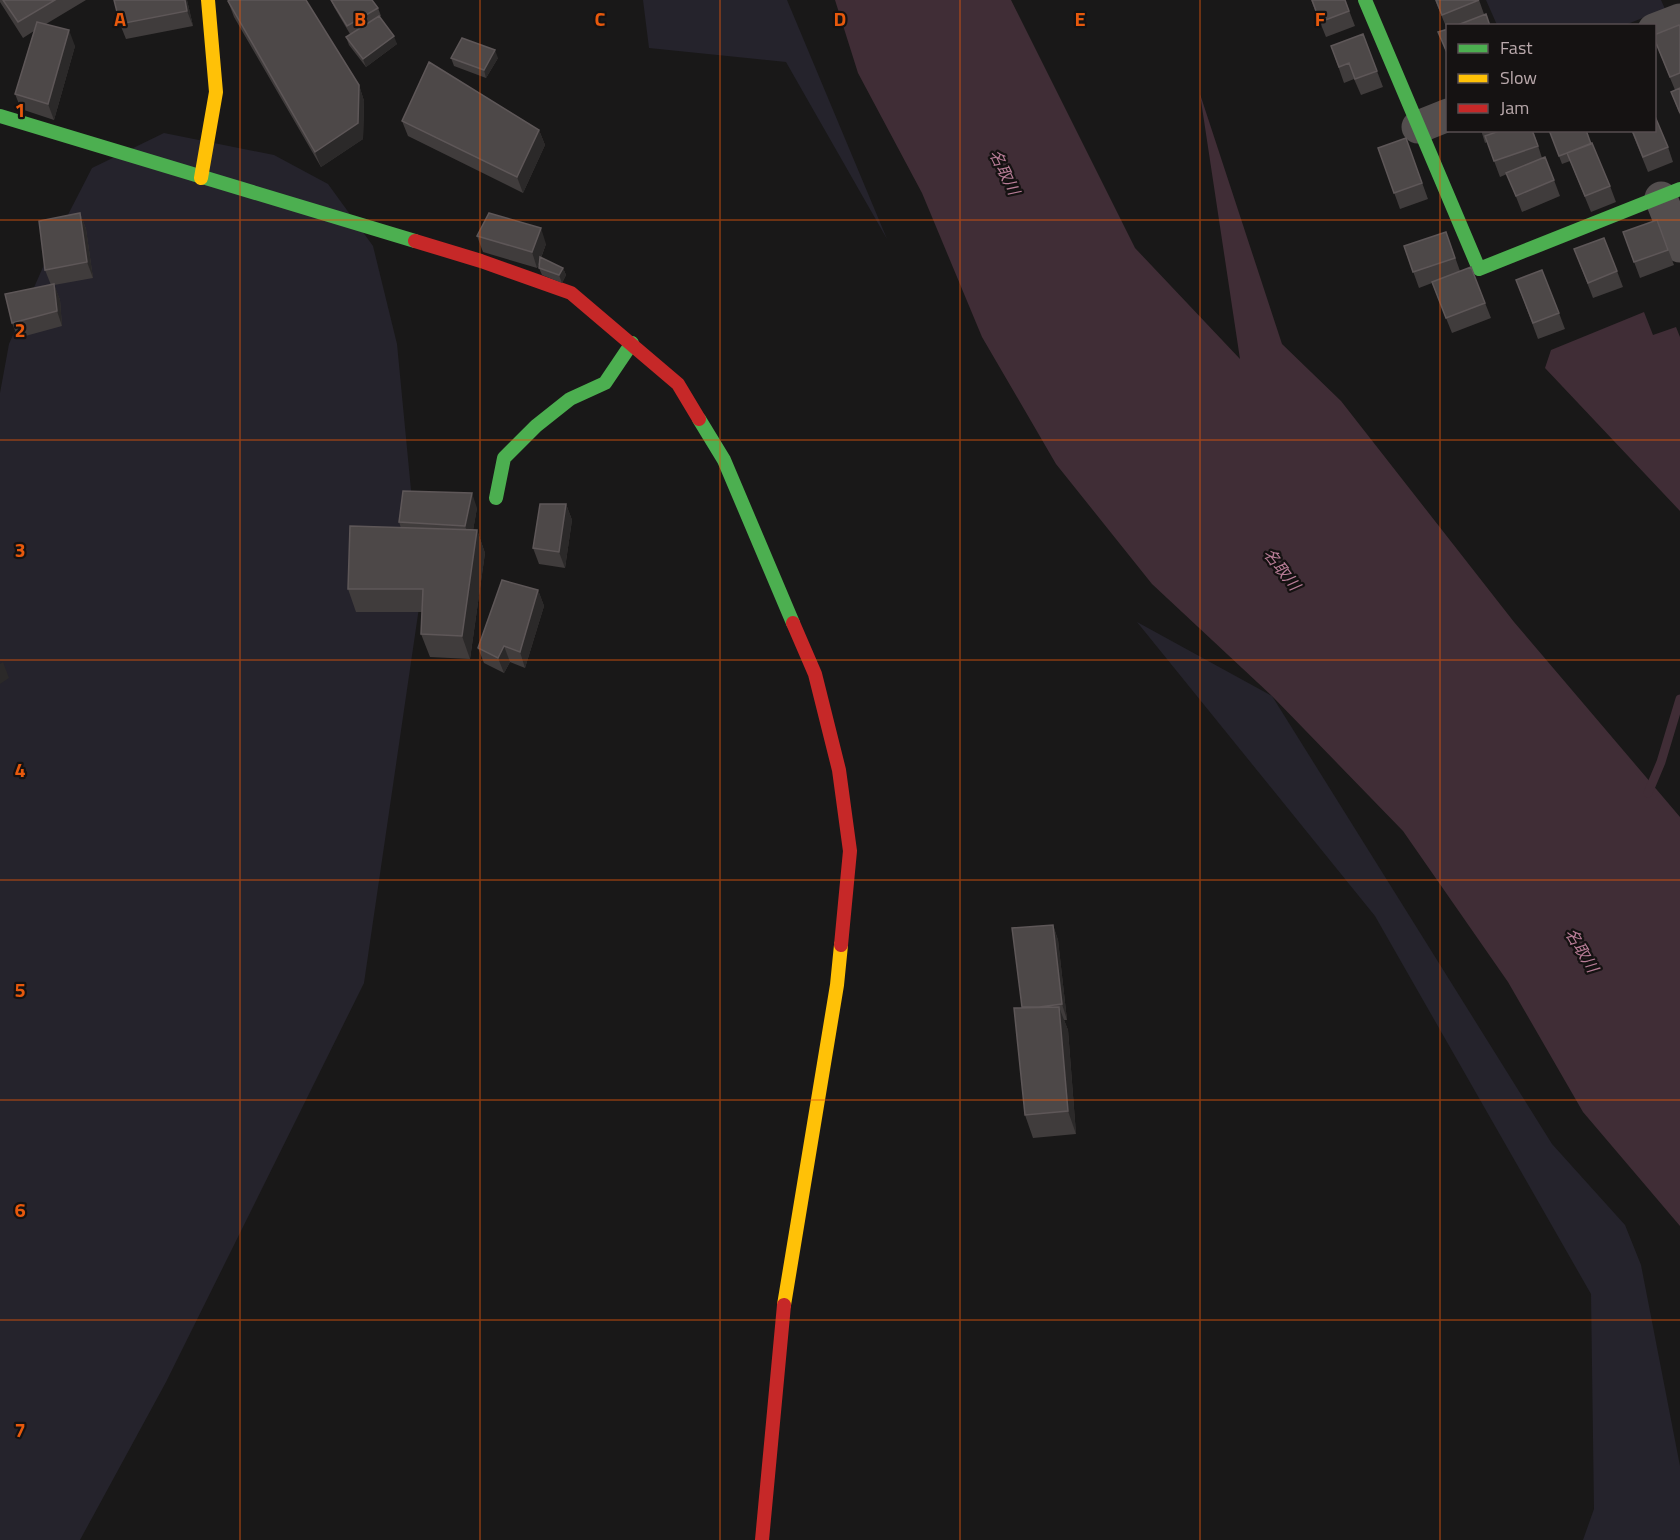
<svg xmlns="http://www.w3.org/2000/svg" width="1680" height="1540" viewBox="0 0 1680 1540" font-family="'Titillium Web','Noto Sans JP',sans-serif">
  <rect width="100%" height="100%" fill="#191818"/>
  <path fill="#25232c" d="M643 0H787L887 239 786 62 649 48Z
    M1486 0H1661L1665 9 1625 25H1497Z
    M164 133 274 155 328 184 373 246 397 344 421 594 364 983 166 1382 80 1540H0V393L9 344 55 240 92 168Z
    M1137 622 1272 696 1552 1144 1625 1225 1641 1265 1680 1466V1540H1583L1594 1509 1591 1294 1375 916Z"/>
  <path fill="#402d36" d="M835 0H1011L1135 248 1240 359 1200 94 1282 344 1341 401 1514 622 1680 817V1226L1583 1112 1508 982 1403 831 1272 696 1152 584 1056 464 982 337 922 193 858 73Z
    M1644 312 1653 335 1676 327 1680 337V511L1545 368 1551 350Z"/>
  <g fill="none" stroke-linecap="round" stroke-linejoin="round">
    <path stroke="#402d36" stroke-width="9" d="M1648 793 1661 762 1680 699"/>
    <path stroke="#534e4e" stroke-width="33" d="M1654 30 1680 20
      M1418 127 1448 115
      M1661 198 1680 246"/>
    <path stroke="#4caf50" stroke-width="14" d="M1365 0 1479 269 1680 189
      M0 116 415 241
      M699 419 724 460 793 623
      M496 498 504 458 536 426 570 399 605 383 632 343"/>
    <path stroke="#ffc107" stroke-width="14" d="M201 178 216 92 208 0
      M784 1305 837 985 841 945"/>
    <path stroke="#c62828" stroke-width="14" d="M415 241 481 261 571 293 678 384 699 419
      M793 623 815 674 839 770 850 851 841 945
      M762 1540 784 1305"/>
  </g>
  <path fill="#403c3c" d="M0 0H86L46 24 75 46 54 120 21 109 15 94 34 31 23 38 0 2Z
    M187 0 193 26 126 39 120 24Z
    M331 0 378 8 381 16 379 17 397 44 366 67 349 45 346 37 367 24 350 34 334 7Z
    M1311 0H1345L1355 26 1326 37Z
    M1435 0H1479L1484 14 1490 26H1448V56L1438 32 1447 29Z
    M228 1 359 85 364 101 363 139 321 167 234 17Z
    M1680 27V115L1671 92 1675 90 1654 39Z
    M1363 34 1383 87 1361 95 1354 79 1344 83 1331 46Z
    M451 58H498L486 78 454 66Z
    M402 121 539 130 545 145 523 193 408 136Z
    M1481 130H1533L1542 158 1554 180 1560 196 1522 212 1507 174 1500 177 1487 142 1485 143Z
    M1549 130 1610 186 1616 202 1591 212 1570 161 1562 164Z
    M1631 130H1654L1668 147 1673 162 1648 172Z
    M1406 138 1428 199 1400 209 1378 148Z
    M80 213 86 229 93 278 54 285 60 300 62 326 18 338 12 323 51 285 45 270Z
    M1657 220 1674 265 1640 278 1623 232Z
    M1446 232 1460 271 1471 267 1491 318 1452 333 1432 283 1419 288 1404 246Z
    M477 236 546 244 541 258 563 268 566 275 562 283 542 275 539 268 540 262 537 268 483 252Z
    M1574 249 1617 271 1623 287 1593 298Z
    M1516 280 1559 313 1565 329 1538 339Z
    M566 504 572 520 565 568 539 564 533 548Z
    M477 508 473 530H477L485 553 470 659 430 657 421 634 422 612H356L348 589 401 528 399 522Z
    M538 590 544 606 525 668 510 662 504 673 484 663 478 648Z
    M1053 925 1058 940 1067 1020H1064L1068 1030 1076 1134 1033 1138 1025 1115 1022 1007Z"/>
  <path fill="#2b2929" d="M185 0H187L193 26 187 11Z
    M69 30 75 46 54 120 48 104Z
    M394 36 397 44 366 67 363 59Z
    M495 50 498 58 486 78 484 70Z
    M359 85 364 101 363 139 321 167 315 152Z
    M539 130 545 145 523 193 517 177Z
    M80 213 86 229 93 278 87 262Z
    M541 228 546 244 537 268 532 252Z
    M563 268 566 275 562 283 559 275Z
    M54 284 60 300 62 326 57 311Z
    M472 493 477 508 471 542 465 526Z
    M566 504 572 520 565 568 559 552Z
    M477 530 485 553 470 659 462 636Z
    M538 590 544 606 525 668 520 652Z
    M504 646 510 662 504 673 498 658Z
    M3 662 9 678 0 684V664Z
    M1053 925 1058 940 1067 1020 1062 1004Z
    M1059 1007 1068 1030 1076 1134 1068 1111Z"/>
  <path fill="#4d4848" stroke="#5e5758" stroke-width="1.5" d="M3 0H55L18 22Z
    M114 0H185L187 11 120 24Z
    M230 0H306L359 85 358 123 315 152 228 1Z
    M331 0H372L378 8 347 26Z
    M1312 0H1345L1349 11 1320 22Z
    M1436 0H1479L1442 15Z
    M1486 14 1490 26H1455Z
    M379 16 394 36 363 59 346 37Z
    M37 22 69 30 48 104 15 94Z
    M1679 25 1680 27V73L1670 77 1654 38V35Z
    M1448 29V55L1438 32Z
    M1363 34 1377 71 1355 79 1349 63 1339 67 1331 46Z
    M462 38 495 50 484 70 451 58Z
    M429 62 539 130 517 177 402 121Z
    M1680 88V113L1671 92Z
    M1654 114 1668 147 1643 157 1632 130H1654Z
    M1502 130H1532L1538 146 1494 161 1485 136Z
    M1549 130H1586L1591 144 1559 156Z
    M1406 138 1422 183 1394 193 1378 148Z
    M1592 143 1610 186 1585 196 1567 153Z
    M1545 157 1554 180 1516 196 1506 173Z
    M80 213 87 262 45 270 39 221Z
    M489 213 541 228 532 252 477 236Z
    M1657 220 1668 250 1634 262 1623 232Z
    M1446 232 1455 258 1413 272 1404 246Z
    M1604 238 1617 271 1588 283 1574 249Z
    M540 257 563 268 559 275 539 268Z
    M1471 267 1485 303 1446 318 1432 282Z
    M1542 270 1559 313 1533 323 1516 280Z
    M54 284 57 311 12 323 5 294Z
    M403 491 472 493 465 526 399 522Z
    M540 504H566L559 552 533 548Z
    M350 526 477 530 462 636 421 634 423 589H348Z
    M502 580 538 590 520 652 504 646 498 658 478 648Z
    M1053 925 1062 1004 1039 1007H1022L1012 928Z
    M1059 1007 1068 1111 1025 1115 1014 1008Z"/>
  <path fill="none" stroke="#e8590c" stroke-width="1.5" stroke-opacity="0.55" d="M240 0V1540M480 0V1540M720 0V1540M960 0V1540M1200 0V1540M1440 0V1540M0 220H1680M0 440H1680M0 660H1680M0 880H1680M0 1100H1680M0 1320H1680"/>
  <g text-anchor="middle" stroke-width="4.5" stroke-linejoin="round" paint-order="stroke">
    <g font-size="16" font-style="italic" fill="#b87d97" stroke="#151212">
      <text transform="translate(1005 172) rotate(64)" y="6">名取川</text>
      <text transform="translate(1282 569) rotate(52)" y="6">名取川</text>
      <text transform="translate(1582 950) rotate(59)" y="6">名取川</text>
    </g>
  </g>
  <g font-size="20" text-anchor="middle" font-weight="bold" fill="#e8590c" stroke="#151212" stroke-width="4.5" stroke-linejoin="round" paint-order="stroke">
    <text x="120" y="26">A</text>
    <text x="360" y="26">B</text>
    <text x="600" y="26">C</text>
    <text x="840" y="26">D</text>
    <text x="1080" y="26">E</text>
    <text x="1320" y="26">F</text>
    <text x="20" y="117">1</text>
    <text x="20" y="337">2</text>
    <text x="20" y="557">3</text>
    <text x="20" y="777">4</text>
    <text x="20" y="997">5</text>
    <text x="20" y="1217">6</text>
    <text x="20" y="1437">7</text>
  </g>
  <rect x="1446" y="24" width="210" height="108" fill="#151212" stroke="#574e50" stroke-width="1.5"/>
  <rect x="1458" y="44" width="30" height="9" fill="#4caf50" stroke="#574e50" stroke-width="1.5"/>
  <text x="1500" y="54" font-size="18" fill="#baa9ac">Fast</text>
  <rect x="1458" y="74" width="30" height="9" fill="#ffc107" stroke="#574e50" stroke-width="1.5"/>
  <text x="1500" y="84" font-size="18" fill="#baa9ac">Slow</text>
  <rect x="1458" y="104" width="30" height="9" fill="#c62828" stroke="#574e50" stroke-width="1.5"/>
  <text x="1500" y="114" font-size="18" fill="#baa9ac">Jam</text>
</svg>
